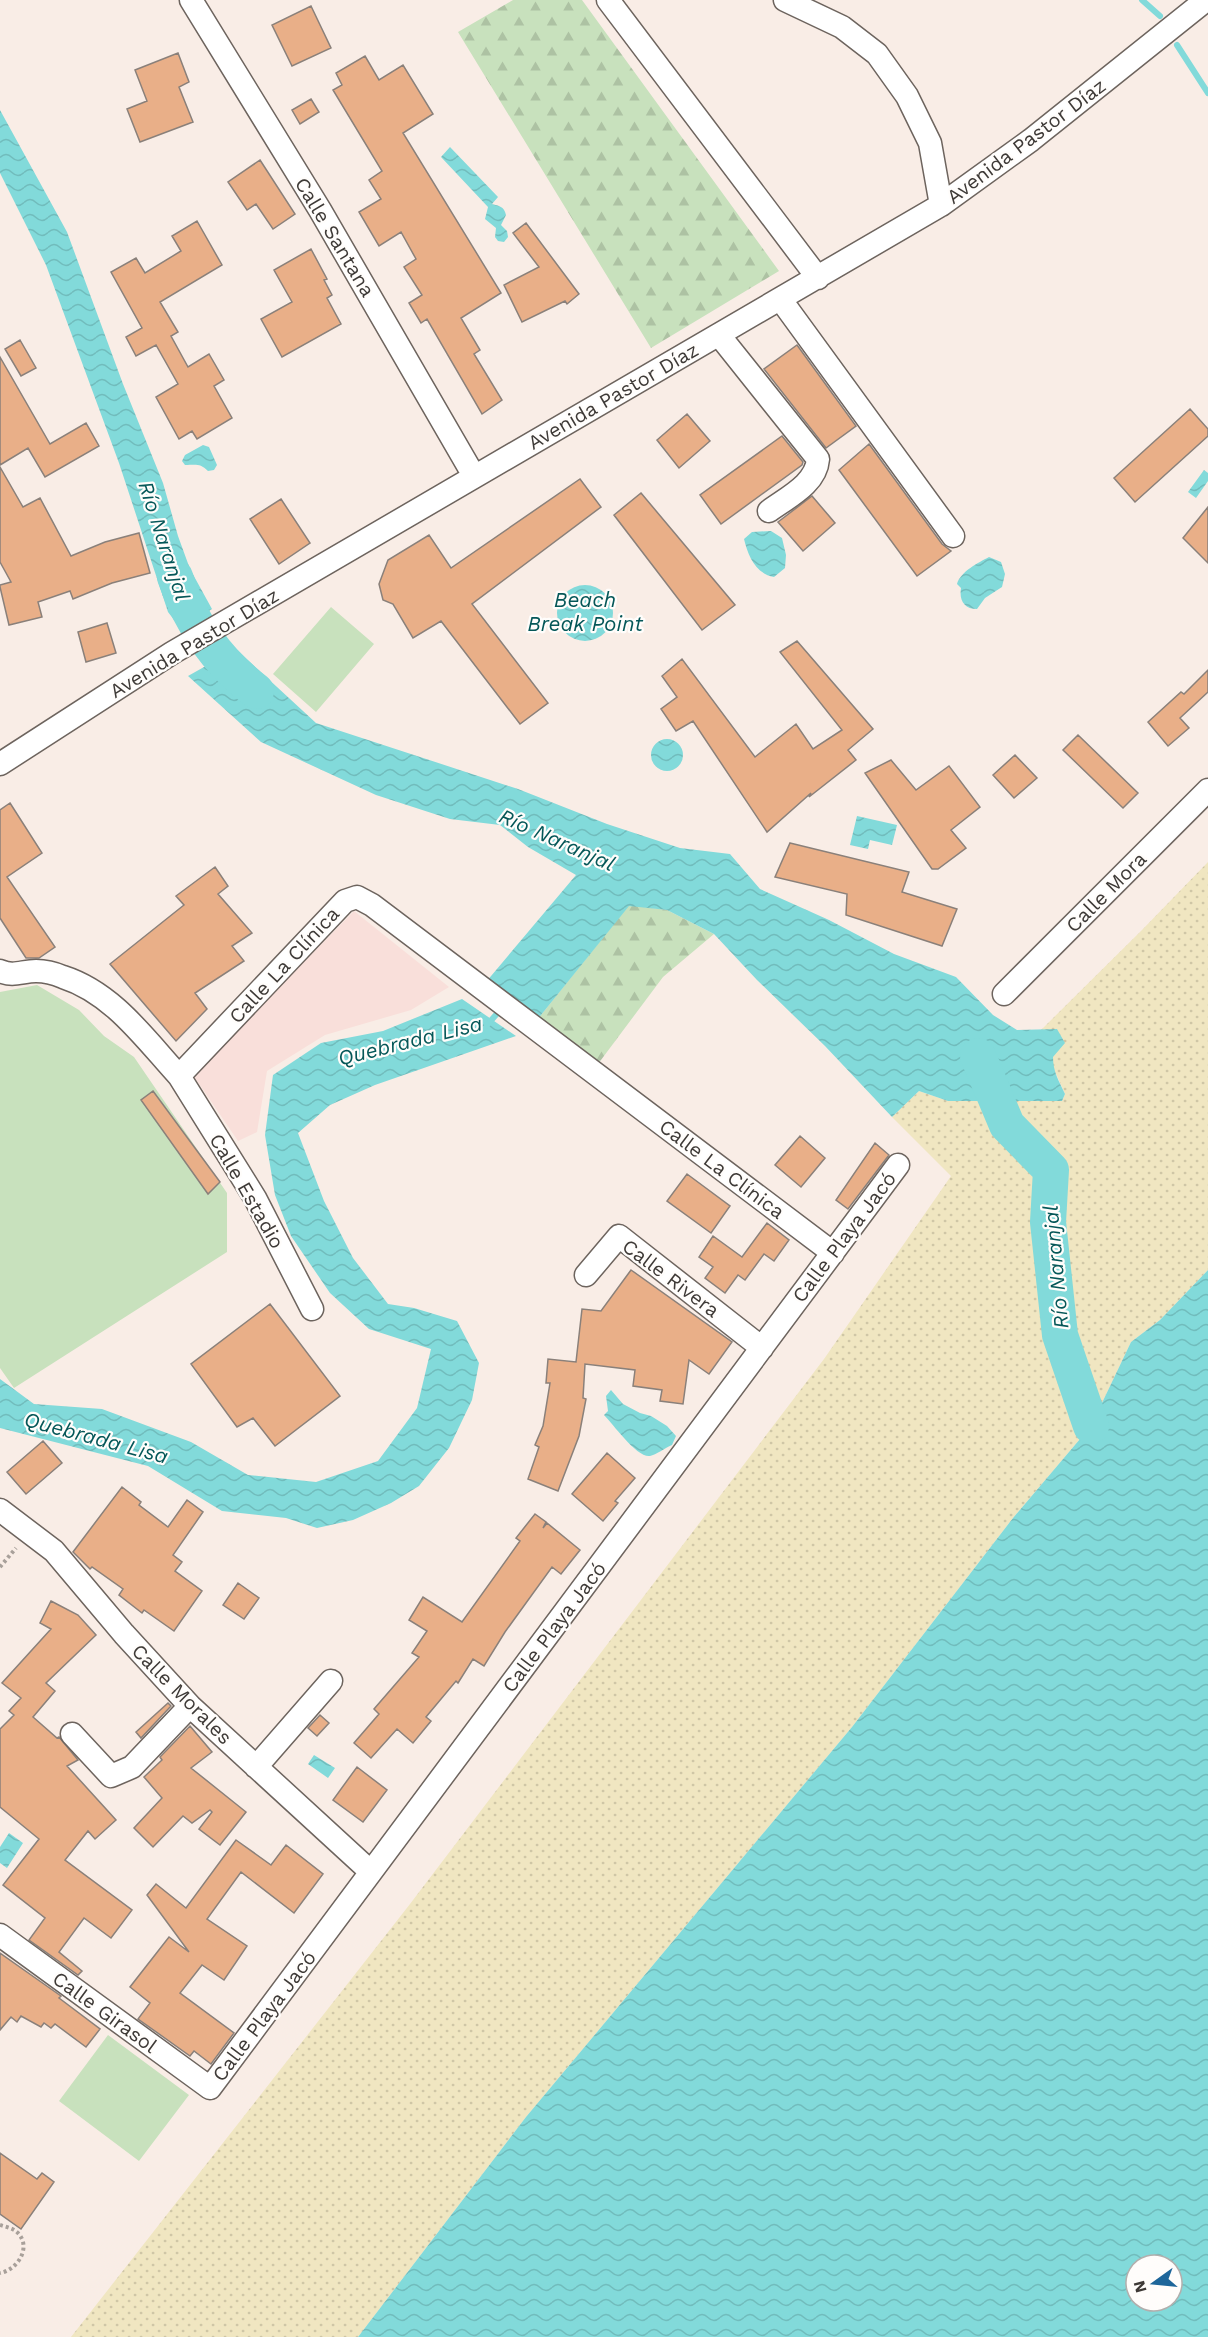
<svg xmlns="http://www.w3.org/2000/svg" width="1208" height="2337" viewBox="0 0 1208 2337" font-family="'Work Sans',sans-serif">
  <defs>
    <pattern id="forest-firs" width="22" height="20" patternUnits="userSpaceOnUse" patternTransform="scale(1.5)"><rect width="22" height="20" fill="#c8e1bd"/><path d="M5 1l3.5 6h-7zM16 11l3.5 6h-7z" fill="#adc2a3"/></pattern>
    <pattern id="sand-dots" width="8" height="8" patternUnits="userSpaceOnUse" patternTransform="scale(1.5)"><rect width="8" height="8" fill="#f0e6c1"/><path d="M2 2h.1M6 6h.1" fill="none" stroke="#cfc6a6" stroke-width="1.8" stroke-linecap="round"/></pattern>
    <pattern id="water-waves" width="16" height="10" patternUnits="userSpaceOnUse" patternTransform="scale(1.5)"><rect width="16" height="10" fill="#82dada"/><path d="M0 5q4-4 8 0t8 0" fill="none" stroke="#71bcbc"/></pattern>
  </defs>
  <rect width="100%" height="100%" fill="#f9ede6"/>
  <path fill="#f9dfda" d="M354 911 449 987 411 1010 325 1035 267 1071 257 1132 238 1141 193 1075Z"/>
  <path fill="#c8e1bd" d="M331 607 374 644 316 712 273 674Z
    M37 985 79 1010 104 1036 134 1057 227 1193V1252L14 1388 0 1368V992Z
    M108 2035 189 2095 139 2161 59 2101Z"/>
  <path fill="url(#forest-firs)" d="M513 0H582L779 271 651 348 458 32Z
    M629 905 667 910 714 934 663 977 598 1064 537 1020Z"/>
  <path fill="url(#sand-dots)" d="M1208 862V1270L1160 1320 1131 1342 1091 1426 1013 1518 852 1727 526 2117 358 2337H71L410 1904 824 1359 951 1176 892 1117 919 1091 948 1101H1062L1065 1094 1053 1067V1057L1041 1030 1142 930Z"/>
  <path fill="url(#water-waves)" fill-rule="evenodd" d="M0 110 67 232 123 384 163 483 178 536 190 569 212 609 181 629 168 612 119 463 46 265 0 173Z
    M450 147 498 197 492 204C499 206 504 206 506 215L501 225 507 231 508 237 504 242 498 241 495 237 496 228 485 219 488 207 441 157Z
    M203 445 209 447 217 465 214 470 208 471C200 463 196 465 185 465L182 461 185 455Z
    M1204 470 1208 473V481L1196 498 1188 492Z
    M771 531 782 538 786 555 785 568 774 577C756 574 748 556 744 539L752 532Z
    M989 557 1001 562 1005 574 1002 587 985 598 977 609C964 609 959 600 961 588L957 584C961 571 978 563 989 557Z
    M557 613a28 28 0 1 1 56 0a28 28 0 1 1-56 0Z
    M236 649 316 723 518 789 607 824 680 848 730 854 760 889 829 920 894 954 956 977 993 1015 1017 1030 1057 1029 1065 1043 1053 1057C1053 1072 1059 1081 1065 1094L1062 1101H948L919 1091 892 1117 825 1046 757 980 714 934 667 910 629 906 537 1020 486 982 576 875 528 847 500 825 450 819 376 795 261 742 188 676Z
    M651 755a16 16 0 1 1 32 0a16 16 0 1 1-32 0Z
    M857 816 897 825 892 845 870 840 868 849 850 845Z
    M462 999 516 1036 375 1085 330 1105 298 1133 324 1201 353 1258 388 1304 414 1308 457 1321 479 1363 472 1400 449 1448 419 1486 391 1503 353 1520 317 1528 286 1518 222 1511 148 1466 0 1428V1379L34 1404 102 1409 191 1442 248 1475 316 1482 378 1461 417 1408 431 1349 369 1329 330 1293 291 1236 275 1195 265 1135 273 1075 321 1043 383 1031Z
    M1208 1270V2337H358L526 2117 852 1727 1013 1518 1091 1426 1131 1342 1160 1320ZM1136 2265H1172V2301H1136Z
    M611 1390 623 1404 640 1413 651 1416 667 1426 676 1436 672 1445C665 1448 656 1455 650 1456 637 1458 613 1424 604 1415L608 1411 606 1396Z
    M314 1755 335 1768 328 1778 308 1764Z
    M9 1833 23 1843 7 1868 0 1863V1847Z"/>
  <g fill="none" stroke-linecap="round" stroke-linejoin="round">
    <path stroke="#82dada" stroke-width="6" d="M1142 0 1160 16
      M1177 45 1208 93
      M487 1025 502 1008"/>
    <path stroke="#82dada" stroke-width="36" d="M175 577C191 624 216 660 256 691
      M978 1056 1007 1125 1051 1170 1048 1222 1060 1335 1091 1426"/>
  </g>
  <path fill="#e9af88" stroke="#8a807a" stroke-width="1.5" d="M311 6 331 48 292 66 272 25Z
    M178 53 189 82 179 87 193 122 140 142 127 109 147 101 135 70Z
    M365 56 379 80 403 65 433 114 403 133 501 293 461 318 480 350 474 354 502 400 482 414 427 319 421 323 409 303 422 295 404 267 416 259 401 232 379 246 359 212 381 199 369 180 382 171 333 90 342 85 336 73Z
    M311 99 319 112 300 124 292 110Z
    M260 160 295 214 273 229 256 204 247 210 228 182Z
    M197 221 222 265 160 302 178 332 171 336 188 367 209 354 224 380 214 386 232 418 197 439 192 431 179 439 156 397 178 384 156 345 136 356 126 337 142 328 111 272 136 258 145 273 181 251 172 236Z
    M526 223 579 294 567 304 565 301 522 322 504 285 539 267 513 233Z
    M311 249 327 279 324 280 332 295 327 298 341 324 282 357 261 319 292 302 274 270Z
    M20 340 36 368 21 376 5 349Z
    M797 345 856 426 826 448 764 369Z
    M0 357 50 444 86 423 99 446 45 477 28 448 0 465Z
    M1190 409 1208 429V436L1135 502 1114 478Z
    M687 414 710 441 679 468 657 440Z
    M782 436 803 462 802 465 721 524 700 495Z
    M869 444 942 544 951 551 917 576 839 470Z
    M0 467 23 507 40 498 71 556 105 542 139 533 150 573 112 583 73 599 70 591 38 602 42 617 9 625 0 587V585L11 582 0 562Z
    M580 479 601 507 472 604 548 703 520 724 441 621 413 638 393 604 383 600 379 584 388 560 429 535 451 568Z
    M641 493 735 605 702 630 614 515Z
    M812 496 835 523 803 551 778 522Z
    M281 499 310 543 279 564 250 519Z
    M1208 507V563L1183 538Z
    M107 623 116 653 86 662 78 632Z
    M797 641 873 729 848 750 856 760 809 797 811 793 767 832 693 721 676 731 661 709 677 697 662 676 682 659 755 757 796 724 813 749 842 730 780 652Z
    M1208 670V692L1180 718 1189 728 1168 746 1148 722 1181 692 1184 694Z
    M1078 735 1138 793 1123 808 1063 750Z
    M1015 755 1037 778 1014 798 993 775Z
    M891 760 916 790 949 766 980 807 951 830 966 848 938 869H932L865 773Z
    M10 803 42 853 7 877 55 947 39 958H26L0 918V810Z
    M790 843 909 872 902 892 957 909 942 946 846 915 847 894 775 877Z
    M215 867 228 886 218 894 252 933 232 946 244 961 195 993 207 1009 176 1041 110 964 184 905 176 896Z
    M153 1091 220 1182 208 1194 141 1100Z
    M800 1136 825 1158 801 1187 775 1165Z
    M875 1143 889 1155 848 1209 836 1200Z
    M687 1174 730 1206 711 1233 667 1201Z
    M767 1223 789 1240 774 1261 764 1254 745 1280 738 1275 725 1293 705 1278 713 1267 699 1257 713 1236 742 1257Z
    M631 1270 732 1342 709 1374 689 1360 683 1404 660 1401 662 1390 633 1386 635 1370 585 1364 583 1398 586 1399 579 1436 558 1491 528 1479 539 1447 535 1445 543 1426 550 1383H546L548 1359 576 1362 582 1309 601 1311Z
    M270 1304 340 1396 275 1446 253 1418 237 1427 191 1364Z
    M43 1441 62 1463 26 1494 7 1472Z
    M607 1453 635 1478 615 1501 618 1503 603 1521 572 1494Z
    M122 1487 141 1502 139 1505 168 1527 187 1500 203 1512 173 1555 182 1562 175 1571 202 1591 174 1631 144 1610 142 1613 119 1595 123 1589 92 1567 90 1569 73 1552Z
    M535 1514 546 1522 543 1528 547 1523 580 1550 561 1574 552 1567 505 1632 484 1666 473 1659 458 1683 456 1681 426 1717 431 1721 413 1743 397 1729 371 1758 354 1743 379 1714 374 1709 419 1657 412 1653 427 1631 409 1620 423 1597 462 1622 520 1541 516 1538Z
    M238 1583 259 1598 244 1619 223 1605Z
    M51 1601 78 1615 96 1635 46 1683 55 1691 33 1717 57 1738 59 1737 78 1760 67 1766 116 1820 95 1839 88 1831 65 1860 132 1910 111 1938 84 1918 59 1952 82 1971 78 1975 29 1940 45 1918 3 1885 39 1839 0 1807V1729L14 1715 9 1711 21 1698 2 1683 51 1629 40 1623Z
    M168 1703 171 1706 141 1738 136 1732Z
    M320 1715 329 1723 317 1736 308 1728Z
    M190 1726 212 1752 191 1768 246 1812 220 1845 199 1829 212 1812 210 1810 192 1823 183 1816 153 1847 134 1828 162 1798 144 1777 162 1760 160 1757Z
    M357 1767 387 1790 363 1822 333 1800Z
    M236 1840 271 1865 286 1845 323 1874 294 1913 241 1872 207 1919 247 1946 224 1980 202 1965 180 1993 234 2033 211 2064 194 2051 190 2056 138 2019 150 2003 130 1987 169 1937 189 1952 147 1895 156 1884 186 1908Z
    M0 1953 61 1996 59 1998 100 2029 86 2047 55 2024 51 2028 44 2023 41 2027 21 2016 17 2022 11 2017 0 2030Z
    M0 2153 37 2179 42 2173 54 2182 21 2229 0 2214Z"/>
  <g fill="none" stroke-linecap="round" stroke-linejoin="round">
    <defs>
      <path id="minor" d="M191 0 320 210 474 476
        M608 0 818 278
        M785 0 842 27 877 54 907 96 930 143 941 205
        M781 300 953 536
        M719 335 818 459C816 484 788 497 769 511
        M0 764 172 653 941 205 1031 140 1206 0
        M0 971C14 977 22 971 36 971 44 971 56 974 63 977 113 993 145 1039 179 1076L345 901 357 897 372 905 833 1253
        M1004 994 1208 790
        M179 1076 255 1198 312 1309
        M586 1275 619 1236 762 1348
        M0 1510 54 1551 124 1634 190 1706 371 1872
        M72 1734 111 1776 132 1767 190 1706
        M256 1767 331 1681
        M0 1935 210 2088 898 1165"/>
    </defs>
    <use href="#minor" stroke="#6d645e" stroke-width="25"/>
    <path stroke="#a8a09a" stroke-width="4" stroke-dasharray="3 3" stroke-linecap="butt" d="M0 1567 16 1548
      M0 2225C6 2227 13 2228 18 2233 32 2248 17 2270 0 2273"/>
    <use href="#minor" stroke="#fff" stroke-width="22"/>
  </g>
  <g text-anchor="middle" stroke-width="4.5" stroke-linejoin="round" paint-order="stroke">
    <g font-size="20" fill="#3e3a37" stroke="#fffdfb">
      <text transform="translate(1026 141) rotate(-37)" y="7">Avenida Pastor Díaz</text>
      <text transform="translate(335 237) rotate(59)" y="7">Calle Santana</text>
      <text transform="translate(613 396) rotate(-30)" y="7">Avenida Pastor Díaz</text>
      <text transform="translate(194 643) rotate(-31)" y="7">Avenida Pastor Díaz</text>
      <text transform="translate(1106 892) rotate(-45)" y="7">Calle Mora</text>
      <text transform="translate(284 965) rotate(-47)" y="7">Calle La Clínica</text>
      <text transform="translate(722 1169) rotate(37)" y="7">Calle La Clínica</text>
      <text transform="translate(247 1191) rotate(60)" y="7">Calle Estadio</text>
      <text transform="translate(844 1237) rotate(-53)" y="7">Calle Playa Jacó</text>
      <text transform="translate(671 1278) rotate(37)" y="7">Calle Rivera</text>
      <text transform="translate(554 1627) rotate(-53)" y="7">Calle Playa Jacó</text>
      <text transform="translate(182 1694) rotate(45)" y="7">Calle Morales</text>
      <text transform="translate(105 2012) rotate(36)" y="7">Calle Girasol</text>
      <text transform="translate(264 2016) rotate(-53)" y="7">Calle Playa Jacó</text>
    </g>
    <g font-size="21" font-style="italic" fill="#055758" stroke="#fffdfb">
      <text transform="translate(164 541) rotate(72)" y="7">Río Naranjal</text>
      <text x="585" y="607">Beach<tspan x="585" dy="24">Break Point</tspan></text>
      <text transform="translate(557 840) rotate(24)" y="7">Río Naranjal</text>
      <text transform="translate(410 1041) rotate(-14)" y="7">Quebrada Lisa</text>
      <text transform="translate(1056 1267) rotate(-95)" y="7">Río Naranjal</text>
      <text transform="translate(96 1438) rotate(15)" y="7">Quebrada Lisa</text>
    </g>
  </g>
  <g transform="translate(1154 2283) rotate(255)"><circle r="28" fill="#fffdfb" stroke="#b2afad" stroke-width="1.5"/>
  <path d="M0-4.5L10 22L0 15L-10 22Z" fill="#1e669a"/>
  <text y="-9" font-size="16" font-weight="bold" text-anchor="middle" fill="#3e3a37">N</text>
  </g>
</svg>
